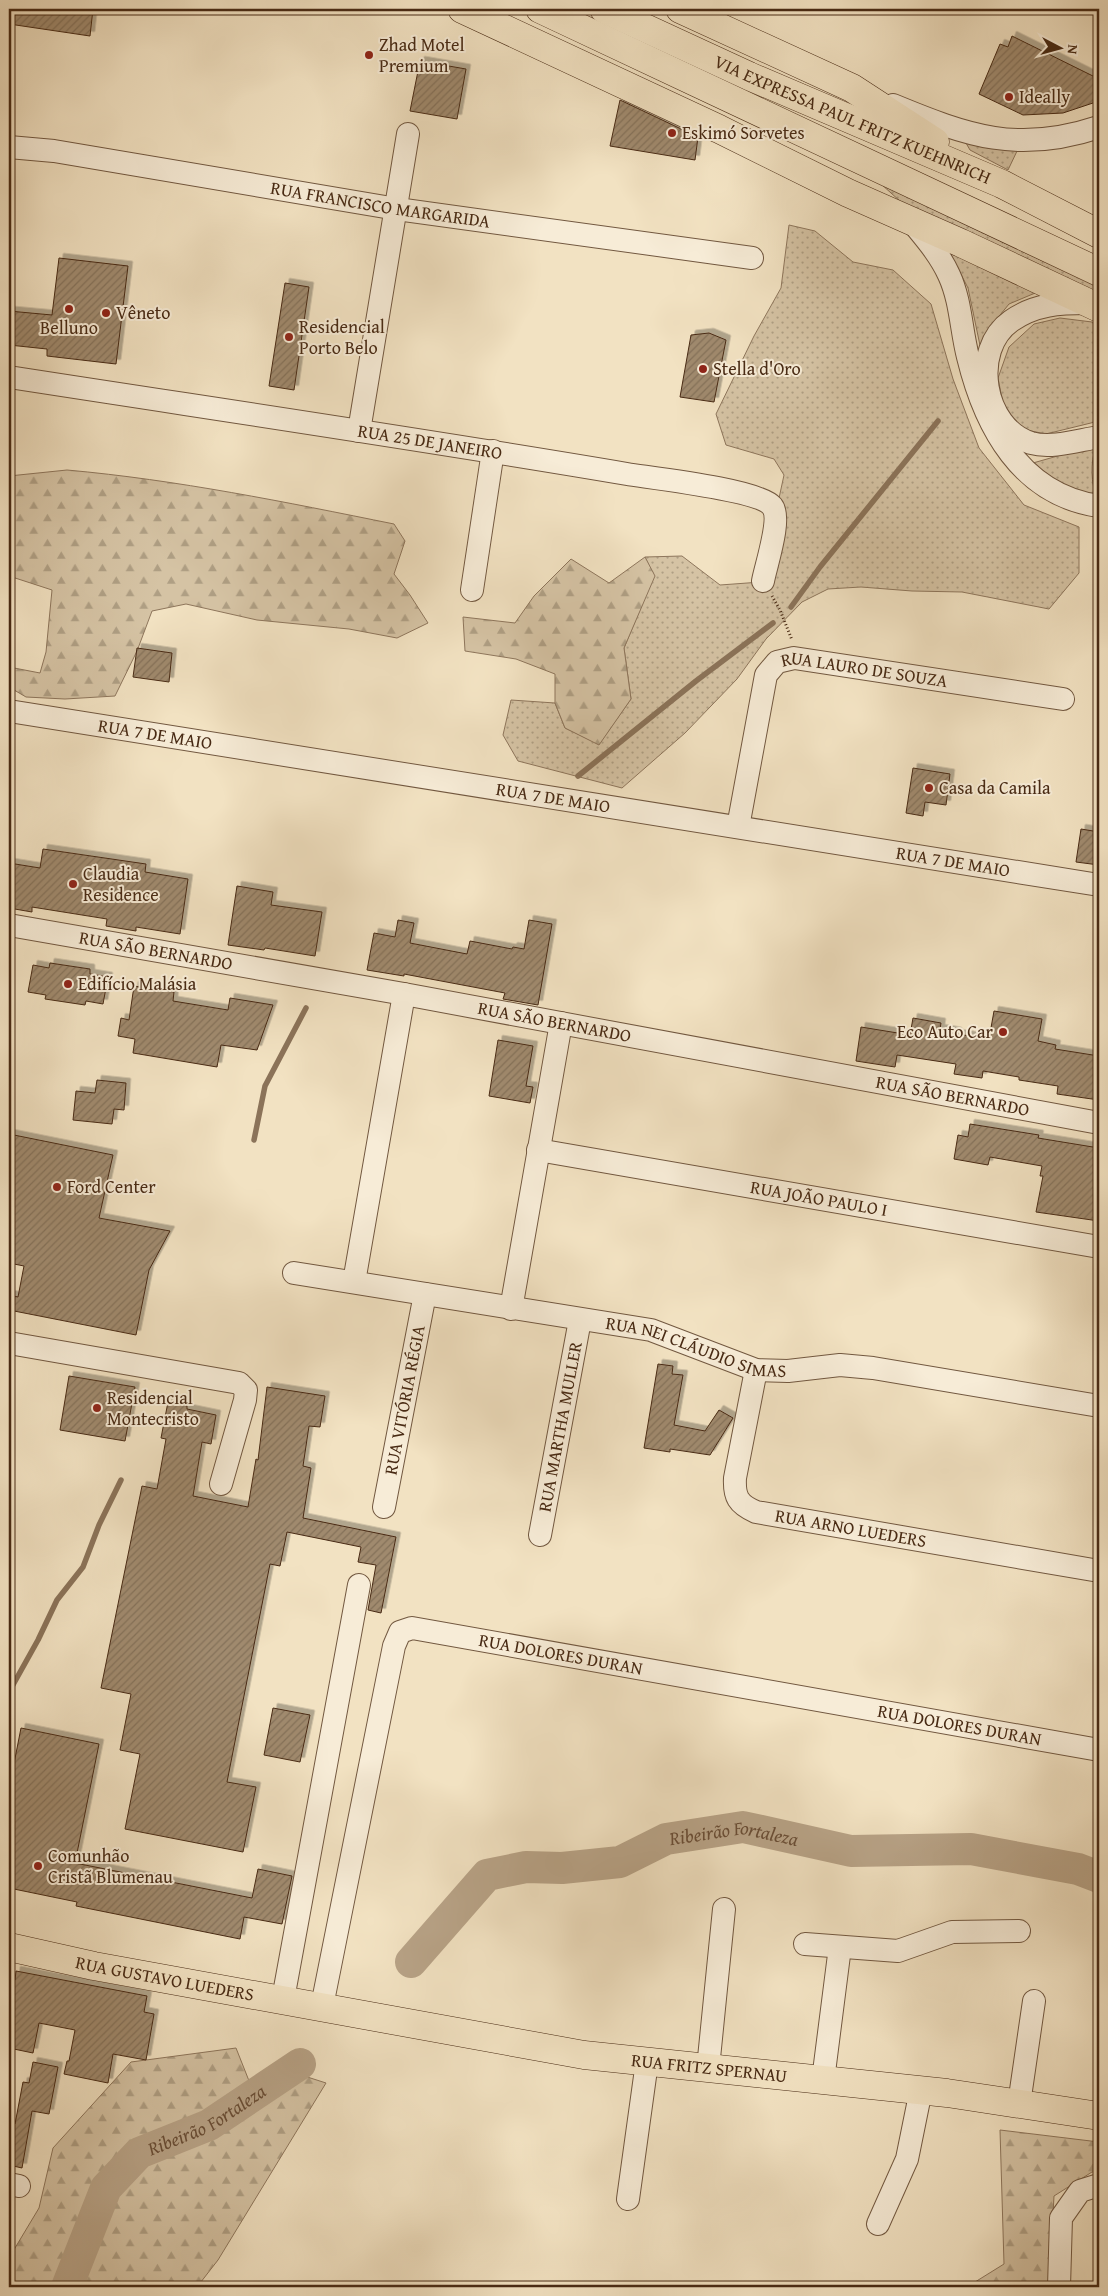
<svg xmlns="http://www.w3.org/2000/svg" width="1108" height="2296" viewBox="0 0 1108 2296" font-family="'Gentium Book Plus',serif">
  <defs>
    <pattern id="grass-dots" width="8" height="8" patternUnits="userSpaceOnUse" patternTransform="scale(1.25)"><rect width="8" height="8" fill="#d5c3a4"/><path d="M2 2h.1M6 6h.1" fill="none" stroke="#af9f84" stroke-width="1.8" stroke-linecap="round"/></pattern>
    <pattern id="forest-firs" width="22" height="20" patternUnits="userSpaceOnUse" patternTransform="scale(1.25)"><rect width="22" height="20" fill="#d5c3a4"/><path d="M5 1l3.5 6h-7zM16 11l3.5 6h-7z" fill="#af9f84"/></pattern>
    <pattern id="building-hatch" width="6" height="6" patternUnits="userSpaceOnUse" patternTransform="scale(1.25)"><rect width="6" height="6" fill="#a08a6e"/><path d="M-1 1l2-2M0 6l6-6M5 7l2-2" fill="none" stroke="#847159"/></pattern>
    <filter id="shadow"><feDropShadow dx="4.5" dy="-4.5" stdDeviation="0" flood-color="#0004"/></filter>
  </defs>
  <rect width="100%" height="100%" fill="#f2e2c2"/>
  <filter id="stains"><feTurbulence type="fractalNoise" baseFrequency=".004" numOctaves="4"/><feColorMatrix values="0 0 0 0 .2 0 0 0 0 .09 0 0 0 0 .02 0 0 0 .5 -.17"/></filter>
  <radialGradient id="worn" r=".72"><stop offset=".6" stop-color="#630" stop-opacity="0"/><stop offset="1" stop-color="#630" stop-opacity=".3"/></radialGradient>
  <path fill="url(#grass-dots)" stroke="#8e765c" d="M966 143 1018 149 1008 170 970 150Z
    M881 184 1099 288V297L901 202Z
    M789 225 815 231 853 262 893 270 931 304 953 379 979 448 1024 505 1079 527V573L1049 609 962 592 912 591 861 587 828 589 802 602 766 639 737 679 685 733 622 788 518 761 503 735 511 700 555 703 565 728 599 744 631 699 624 648 654 576 645 557 682 556 720 585 761 582 784 475 774 459 726 445 716 414 754 336 781 288Z
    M946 245 1040 291 1009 304 992 325 982 355 968 288Z
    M1060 318 1092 322 1099 326V421L1046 434 1021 429 1004 409 998 378 1009 347 1034 324Z
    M1096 445C1090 465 1091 481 1097 500L1079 498 1033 463Z"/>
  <path fill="url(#forest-firs)" stroke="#8e765c" d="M67 470C178 480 285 502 394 524L405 541 394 574 410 595 428 623 397 638 349 629 257 620 186 604 152 611 137 651 115 696 65 699 26 697 9 687V667L40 673 46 652 52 590 9 576V476Z
    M645 557 655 576 624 648 631 699 599 745 565 728 555 703V674L516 659 465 651 463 617 515 623 534 596 571 559 609 583Z
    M236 2048 257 2101 298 2074 326 2083 218 2260 197 2287H9V2258L39 2208 53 2148 131 2062Z
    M1000 2130 1099 2142V2172H1092L1054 2196 1049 2287H967L1004 2264Z"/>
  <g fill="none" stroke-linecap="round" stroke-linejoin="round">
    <path stroke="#8b7359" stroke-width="5.5" d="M791 607 820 567 938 421
      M578 776 696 681 773 623
      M254 1140 265 1086 306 1008
      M9 1692 38 1640 57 1600 83 1567 99 1525 121 1480"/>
    <g stroke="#b8a387" stroke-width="32">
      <path id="s1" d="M411 1962 487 1875 526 1867 562 1868 620 1862 666 1839 743 1827 851 1851 971 1849 1078 1869 1099 1877"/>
      <path id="s2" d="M67 2287 106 2188 139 2153 209 2125 300 2064"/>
    </g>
  </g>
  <path fill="url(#building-hatch)" stroke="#482a14" filter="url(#shadow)" d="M9 9H93L90 36 9 24Z
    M1012 36 1099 79V101L1063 113 1023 115 979 94 1000 44 1008 47Z
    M420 61 466 69 457 119 410 111Z
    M620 100 698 137 695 160 610 146Z
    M59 258 128 266 116 364 47 356V349L9 345V311L52 315Z
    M285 283 309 287 294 390 269 386Z
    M709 333 726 340 714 402 680 397 691 335Z
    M137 648 172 653 169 682 133 677Z
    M913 768 950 774 946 805 925 802 923 816 906 813Z
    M1081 829 1099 832V865L1076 862Z
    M43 849 146 864 145 872 188 879 180 934 136 927V931L106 926 107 919 32 907V912L9 908V863L40 868Z
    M237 886 273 892 271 905 322 912 315 956 265 948 264 950 228 945Z
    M398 920 414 923 410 943 467 954 470 941 512 949 513 947 524 949 529 920 552 924 538 1005 503 999 505 993 404 974V976L367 970 374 933 395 937Z
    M50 963 90 969V974L108 977 103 1004 86 1001 85 1005 45 999 46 995 28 992 33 965 49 968Z
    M134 986 174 992 173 1001 228 1010 230 998 273 1005 257 1050 221 1045 217 1067 133 1053 135 1039 118 1036 121 1018 129 1020Z
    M994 1011 1042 1019 1038 1041 1056 1045 1055 1049 1099 1056V1100L1057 1094 1058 1086 1019 1080V1077L983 1071 982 1078 954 1074 956 1064 897 1055 895 1067 856 1061 861 1027 910 1035 913 1018 941 1023 940 1029 957 1032V1034L989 1039Z
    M498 1040 533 1046 526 1086 533 1087 530 1103 489 1096Z
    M97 1080 126 1083 124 1110 114 1109 112 1124 73 1120 76 1091 95 1093Z
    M970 1124 1039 1135 1038 1138 1099 1148V1221L1036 1212 1043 1176H1040L1042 1166 990 1157 988 1165 954 1159 958 1135 968 1137Z
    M9 1134 113 1155 99 1218 170 1231 149 1270 136 1335 9 1310V1295L18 1297 24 1266 9 1263Z
    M658 1364 673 1366 672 1374 683 1375 674 1425 705 1431 719 1410 733 1418 710 1455 670 1449V1452L644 1448Z
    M69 1376 135 1387 125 1441 60 1430Z
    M267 1387 325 1396 320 1427 309 1426 303 1466 311 1468 303 1518 396 1537 381 1613 368 1610 376 1565 358 1562 361 1547 287 1532 280 1566 270 1564 227 1782 256 1787 243 1852 125 1829 140 1754 120 1750 131 1694 101 1688 142 1486 157 1489 166 1439 161 1438 168 1402 187 1406V1409L216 1415 211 1444 202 1442 193 1496 248 1507 256 1459 258 1460Z
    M273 1708 310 1715 300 1762 264 1755Z
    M21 1728 99 1744 75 1863 252 1898 258 1869 292 1876 282 1924 244 1917 240 1939 76 1906 77 1902 9 1888V1789Z
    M16 1971 147 1996 144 2012 154 2014 146 2060 113 2054 108 2083 64 2074 67 2061H69L75 2030 39 2023 33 2053 9 2048V1978L15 1980Z
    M33 2062 58 2067 49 2114 32 2111 22 2168 9 2165V2123L15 2124 23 2082 29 2083Z"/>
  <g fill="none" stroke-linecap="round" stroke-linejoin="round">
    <defs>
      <g id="minor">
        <path d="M893 105C968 136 1018 154 1099 127"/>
        <path id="s3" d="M9 147 54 151 397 209 752 258"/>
        <path d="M912 222C926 239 940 255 949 275 961 301 961 330 968 357 985 427 1021 495 1099 506"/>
        <path d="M1088 303C1060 303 1035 304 1011 321 970 350 983 428 1031 443 1052 449 1079 440 1099 437"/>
        <path id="s4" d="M9 377C215 409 421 439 627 474 652 478 759 490 772 506 782 518 766 565 763 581"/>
        <path d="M359 431 408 134"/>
        <path d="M472 590 493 451"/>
        <path id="s5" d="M9 711 1099 885"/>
        <path id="s6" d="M738 827 766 675 777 662 794 658 1063 699"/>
        <path id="s7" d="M9 925 404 994 1099 1123"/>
        <path id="s8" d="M538 1150 1099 1247"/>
        <path id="s9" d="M294 1273 651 1330 756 1370 788 1371 840 1365 873 1368 1099 1406"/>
        <path d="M354 1282 404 994"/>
        <path d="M511 1309 561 1023"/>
        <path d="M9 1343 239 1383 246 1390 245 1400 221 1484"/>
        <path id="s10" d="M756 1370 735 1478C734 1497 738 1504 756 1512L1099 1571"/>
        <path id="s11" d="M384 1507 425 1294"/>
        <path id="s12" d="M540 1535 580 1320"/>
        <path d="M805 1944 898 1951 952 1932 1019 1931"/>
        <path d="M283 1999 359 1585"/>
        <path id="s13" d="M322 2006 394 1646 400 1632 412 1628 1099 1750"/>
        <path d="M708 2068 724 1909"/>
        <path d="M823 2080 840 1947"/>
        <path d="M1019 2104 1034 2001"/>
        <path d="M9 2184 19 2186"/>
        <path d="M628 2199 647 2062"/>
        <path d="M878 2224 907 2159 921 2090"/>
        <path d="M1059 2287 1061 2218 1080 2191 1099 2185"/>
      </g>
      <g id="major">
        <path d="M462 9 719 129 848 193 961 243 1099 308"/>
        <path d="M540 9 1099 272"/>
        <path id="s14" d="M604 9 749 76 1002 184 1099 234"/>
        <path d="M680 9 852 88 935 142"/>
        <path id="s15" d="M9 1947 94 1966 584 2055 947 2093 1099 2116"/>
      </g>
    </defs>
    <use href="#minor" stroke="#725840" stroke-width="24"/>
    <use href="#major" stroke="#482a14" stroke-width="29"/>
    <path stroke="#482a14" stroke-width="3" stroke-dasharray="1 2.5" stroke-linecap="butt" d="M772 596 780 610 792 640"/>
    <use href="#minor" stroke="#f7ecd7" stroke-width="22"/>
    <use href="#major" stroke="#f2e2c2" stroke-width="28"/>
  </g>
  <g fill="#8f2418" stroke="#f7ecd7" stroke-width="2">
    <circle cx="369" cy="55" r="5"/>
    <circle cx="1009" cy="97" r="5"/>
    <circle cx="672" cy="133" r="5"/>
    <circle cx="69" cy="309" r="5"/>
    <circle cx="106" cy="313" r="5"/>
    <circle cx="289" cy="337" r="5"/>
    <circle cx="703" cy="369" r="5"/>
    <circle cx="929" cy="788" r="5"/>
    <circle cx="73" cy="884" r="5"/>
    <circle cx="68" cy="984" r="5"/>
    <circle cx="1003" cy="1032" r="5"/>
    <circle cx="57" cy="1187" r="5"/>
    <circle cx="97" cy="1408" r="5"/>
    <circle cx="38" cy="1866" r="5"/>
  </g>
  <g text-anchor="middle" stroke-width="4" stroke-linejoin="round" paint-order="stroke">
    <g font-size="18" fill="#482a14" stroke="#f7ecd7" text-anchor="start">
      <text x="379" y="51">Zhad Motel<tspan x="379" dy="21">Premium</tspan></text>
      <text x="1019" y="103">Ideally</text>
      <text x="682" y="139">Eskimó Sorvetes</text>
      <text x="116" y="319">Vêneto</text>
      <text x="299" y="333">Residencial<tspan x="299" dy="21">Porto Belo</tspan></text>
      <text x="69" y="334" text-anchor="middle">Belluno</text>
      <text x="713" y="375">Stella d'Oro</text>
      <text x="939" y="794">Casa da Camila</text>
      <text x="83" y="880">Claudia<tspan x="83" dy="21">Residence</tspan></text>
      <text x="78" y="990">Edifício Malásia</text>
      <text x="993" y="1038" text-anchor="end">Eco Auto Car</text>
      <text x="67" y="1193">Ford Center</text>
      <text x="107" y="1404">Residencial<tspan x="107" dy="21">Montecristo</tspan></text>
      <text x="48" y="1862">Comunhão<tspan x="48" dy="21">Cristã Blumenau</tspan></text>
    </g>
    <g font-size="18" fill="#482a14" stroke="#f7ecd7">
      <text dy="6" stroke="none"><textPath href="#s14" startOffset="272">VIA EXPRESSA PAUL FRITZ KUEHNRICH</textPath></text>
      <text dy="6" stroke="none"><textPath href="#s3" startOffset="376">RUA FRANCISCO MARGARIDA</textPath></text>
      <text dy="6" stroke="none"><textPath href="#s4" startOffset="426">RUA 25 DE JANEIRO</textPath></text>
      <text dy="6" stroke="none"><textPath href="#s6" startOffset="260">RUA LAURO DE SOUZA</textPath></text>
      <text dy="6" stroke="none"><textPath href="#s5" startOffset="148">RUA 7 DE MAIO</textPath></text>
      <text dy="6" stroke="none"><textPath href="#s5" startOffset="551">RUA 7 DE MAIO</textPath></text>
      <text dy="6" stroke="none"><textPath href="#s5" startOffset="956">RUA 7 DE MAIO</textPath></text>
      <text dy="6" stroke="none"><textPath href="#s7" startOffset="149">RUA SÃO BERNARDO</textPath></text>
      <text dy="6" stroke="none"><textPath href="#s7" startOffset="554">RUA SÃO BERNARDO</textPath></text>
      <text dy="6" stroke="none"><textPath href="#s7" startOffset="959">RUA SÃO BERNARDO</textPath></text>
      <text dy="6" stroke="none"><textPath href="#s8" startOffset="285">RUA JOÃO PAULO I</textPath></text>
      <text dy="6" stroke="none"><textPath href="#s9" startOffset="410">RUA NEI CLÁUDIO SIMAS</textPath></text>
      <text dy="6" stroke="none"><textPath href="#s11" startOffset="109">RUA VITÓRIA RÉGIA</textPath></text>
      <text dy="6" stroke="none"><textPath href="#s12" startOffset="110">RUA MARTHA MULLER</textPath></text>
      <text dy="6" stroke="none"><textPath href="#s10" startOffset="250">RUA ARNO LUEDERS</textPath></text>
      <text dy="6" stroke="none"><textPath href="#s13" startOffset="546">RUA DOLORES DURAN</textPath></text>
      <text dy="6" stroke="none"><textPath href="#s13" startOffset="951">RUA DOLORES DURAN</textPath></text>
      <text dy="6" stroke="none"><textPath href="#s15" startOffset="159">RUA GUSTAVO LUEDERS</textPath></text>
      <text dy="6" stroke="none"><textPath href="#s15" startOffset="711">RUA FRITZ SPERNAU</textPath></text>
    </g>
    <g font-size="19" font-style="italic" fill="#6a4e36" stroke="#f7ecd7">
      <text dy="7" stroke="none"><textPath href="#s1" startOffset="370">Ribeirão Fortaleza</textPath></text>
      <text dy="7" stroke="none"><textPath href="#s2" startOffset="230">Ribeirão Fortaleza</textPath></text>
    </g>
  </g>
  <rect width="1108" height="2296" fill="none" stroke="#f2e2c2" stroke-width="30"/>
  <rect x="10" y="10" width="1088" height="2276" fill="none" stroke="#482a14" stroke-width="2.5"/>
  <rect x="15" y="15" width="1078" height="2266" fill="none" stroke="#482a14"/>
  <g transform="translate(1060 48) rotate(96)" stroke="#f7ecd7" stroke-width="4" paint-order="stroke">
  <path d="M0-4L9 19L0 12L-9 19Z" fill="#482a14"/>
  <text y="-8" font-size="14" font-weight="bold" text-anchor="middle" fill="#482a14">N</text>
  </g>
  <rect width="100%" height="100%" filter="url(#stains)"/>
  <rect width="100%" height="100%" fill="url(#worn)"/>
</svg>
